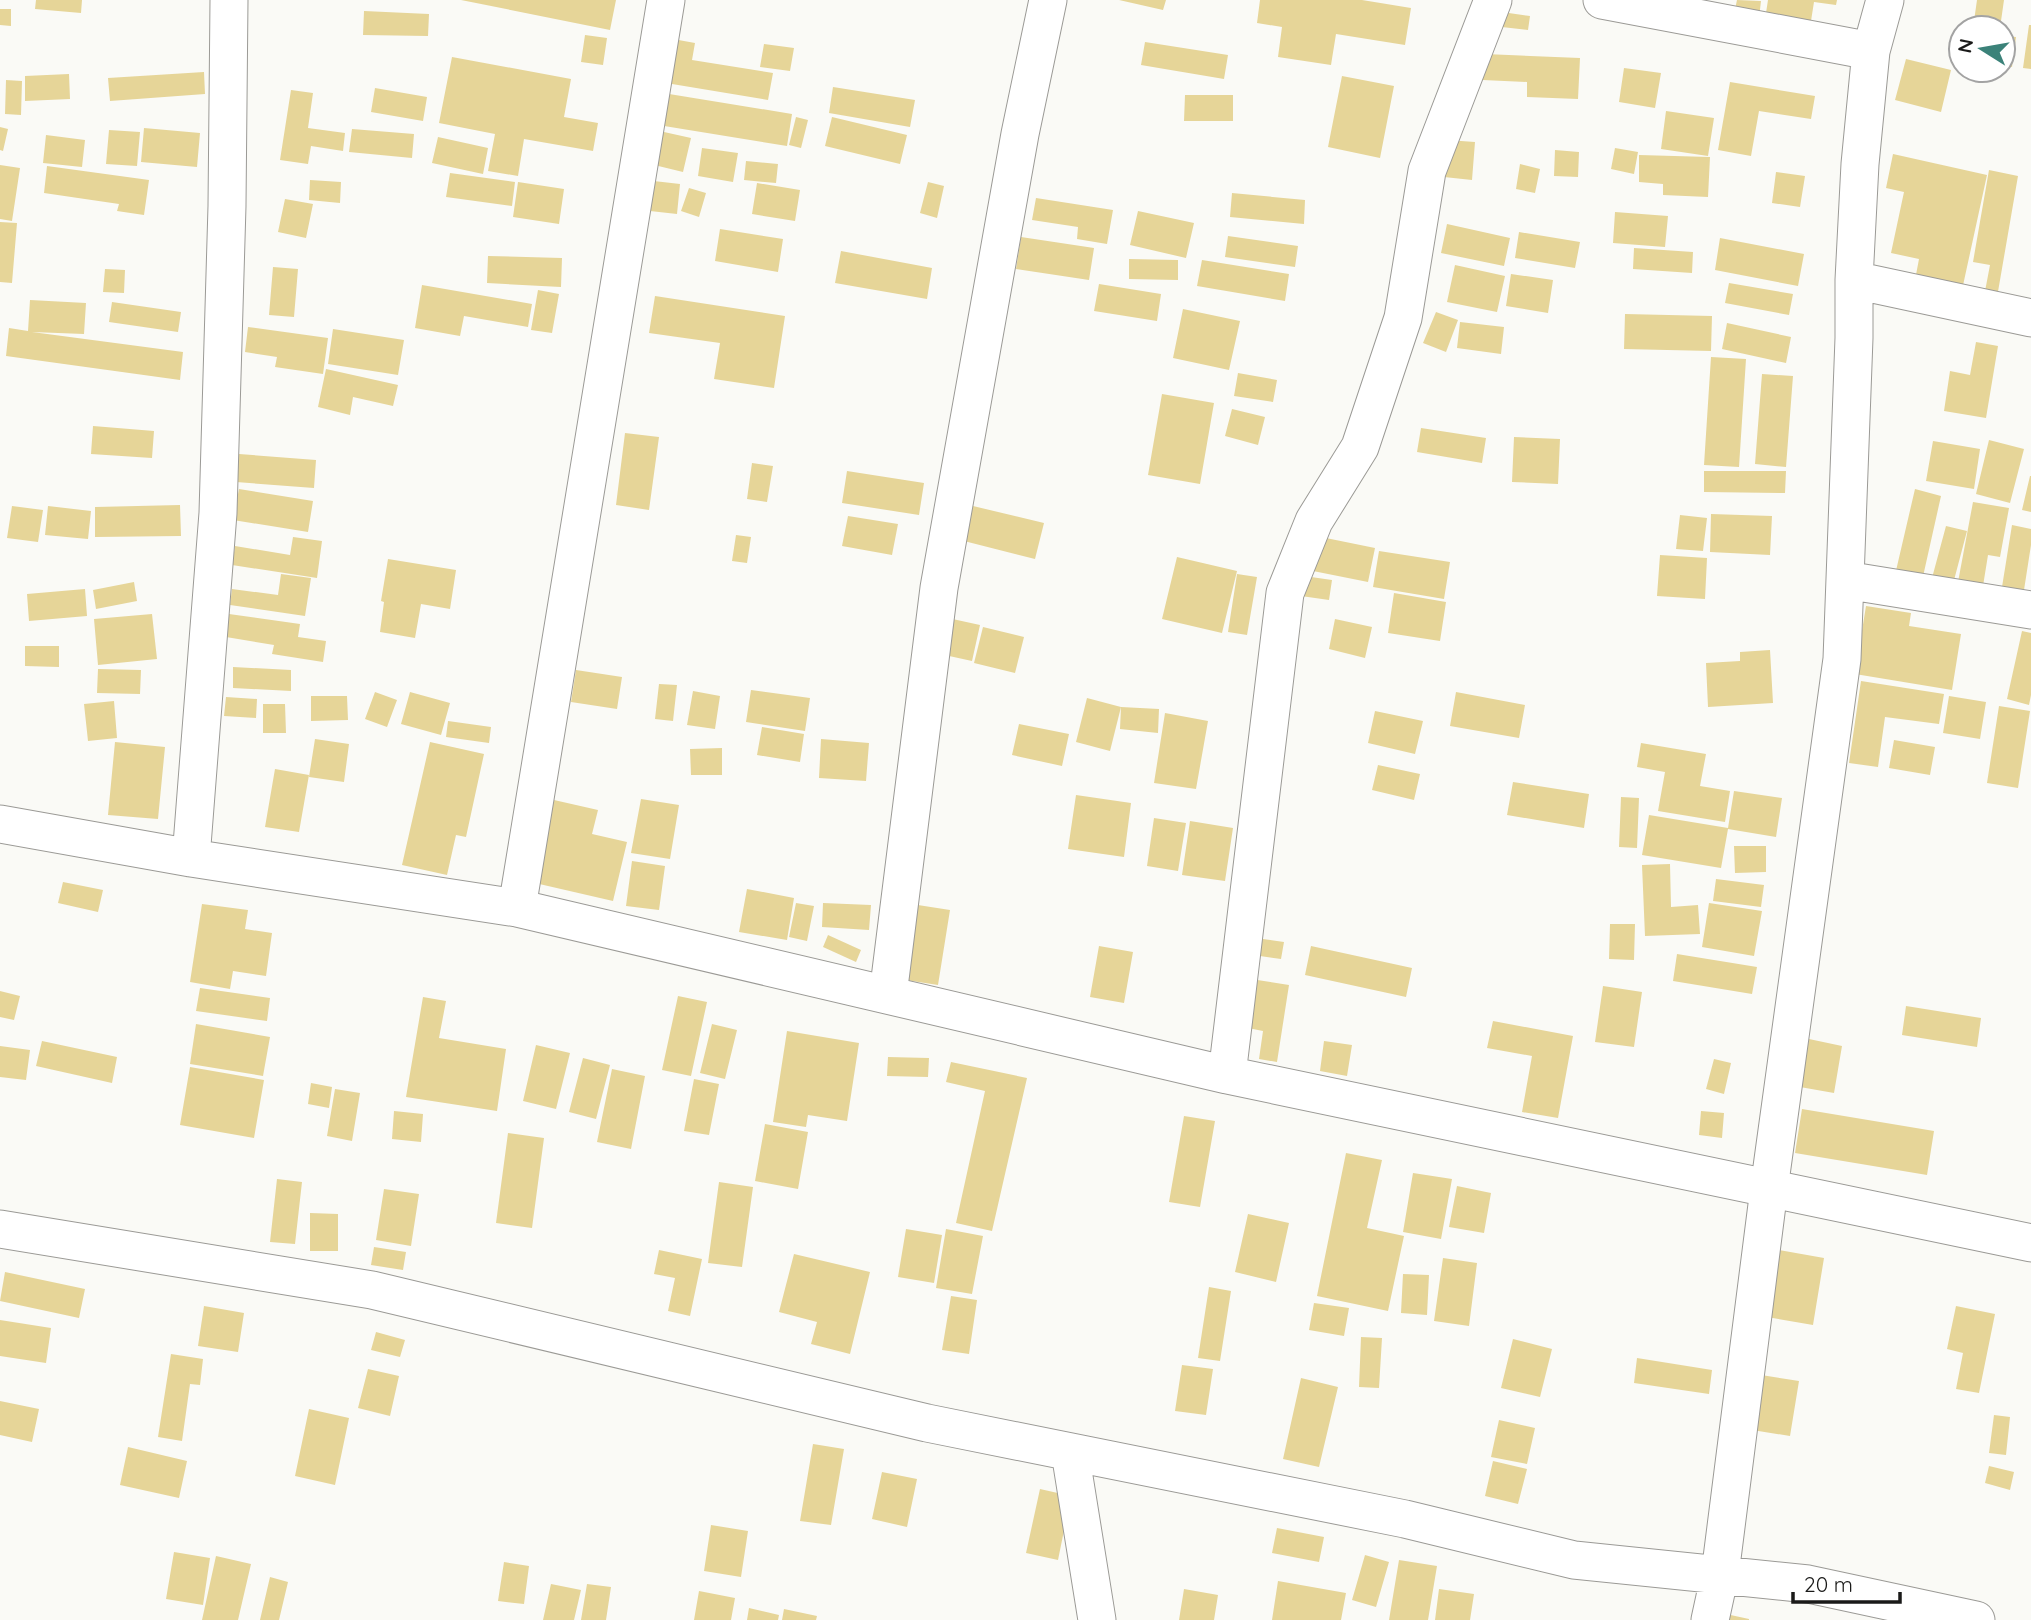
<svg xmlns="http://www.w3.org/2000/svg" width="2031" height="1620" viewBox="0 0 2031 1620" font-family="Quicksand,sans-serif">
  <rect width="100%" height="100%" fill="#fafaf6"/>
  <path fill="#e6d598" d="M36 0H82L81 13 35 9Z
    M461 0H616L610 30Z
    M1119 0H1166L1163 10Z
    M1260 0H1362L1411 8 1405 45 1336 34 1331 65 1278 57 1282 27 1257 23Z
    M1737 0 1761 1 1759 18 1734 14Z
    M1768 0H1837L1836 5 1814 2 1811 21 1766 13Z
    M1977 0H2004L2000 28H1973Z
    M0 9H11V26L0 25Z
    M364 11 429 14 428 36 363 35Z
    M1495 11 1530 16 1528 30 1493 26Z
    M2029 25H2031V69L2023 68Z
    M585 35 607 38 603 65 581 62Z
    M2003 36 2016 37 2012 67 2003 66Z
    M673 39 695 43 692 60 773 73 768 100 666 83Z
    M1145 42 1228 55 1224 79 1141 65Z
    M764 44 794 48 790 71 760 67Z
    M1462 53 1580 58 1578 99 1527 97V82L1461 79Z
    M452 57 571 79 564 117 598 123 593 151 524 139 518 176 488 171 495 134 439 123Z
    M1906 59 1951 70 1941 112 1895 100Z
    M1624 68 1661 73 1655 108 1619 102Z
    M204 72 205 94 110 101 108 78Z
    M69 74 70 99 25 101V76Z
    M1342 76 1394 86 1380 158 1328 147Z
    M6 80 22 81 21 115 5 114Z
    M1730 82 1815 96 1811 119 1759 111 1751 156 1718 150Z
    M833 87 915 100 910 127 829 113Z
    M375 88 427 97 423 121 371 112Z
    M291 90 313 93 308 128 345 133 343 151 311 146 308 164 280 160Z
    M663 93 792 114 787 146 658 125Z
    M1185 95H1233V121H1184Z
    M1666 111 1714 118 1708 156 1661 149Z
    M796 117 808 120 801 148 789 145Z
    M832 117 907 135 900 164 825 146Z
    M0 127 8 129 3 151 0 150Z
    M144 128 200 133 197 167 141 162Z
    M352 129 414 134 412 158 349 152Z
    M109 130 140 132 137 166 106 164Z
    M655 130 691 138 683 172 646 163Z
    M46 135 85 140 82 167 43 163Z
    M438 137 488 148 483 174 432 163Z
    M1447 140 1475 142 1472 180 1444 177Z
    M702 148 738 153 733 182 698 176Z
    M1615 148 1638 152 1634 174 1611 169Z
    M1555 150 1579 152 1578 177 1554 176Z
    M1893 154 1987 175 1962 290 1915 280 1919 259 1891 253 1904 192 1886 188Z
    M1639 155 1710 157 1708 197 1663 195V184L1639 182Z
    M746 161 778 164 776 183 744 180Z
    M1520 164 1540 169 1535 193 1516 189Z
    M0 165 20 168 12 221 0 219Z
    M47 166 149 180 144 215 117 211 119 204 44 193Z
    M1989 170 2018 176 1995 309 1982 307 1990 265 1973 262Z
    M1776 172 1805 176 1800 207 1772 203Z
    M450 173 515 182 512 206 446 197Z
    M310 180 341 182 340 203 309 200Z
    M645 180 680 184 677 214 641 210Z
    M518 182 564 189 559 224 513 217Z
    M928 182 944 186 937 218 920 213Z
    M757 183 800 190 795 221 752 214Z
    M689 188 706 193 699 217 681 211Z
    M1232 193 1305 200 1304 224 1230 217Z
    M1036 198 1113 210 1107 244 1077 239 1078 227 1032 220Z
    M285 199 313 204 306 238 278 232Z
    M1138 211 1194 223 1186 258 1130 245Z
    M1615 212 1668 216 1665 247 1613 243Z
    M0 222 17 223 12 283 0 282Z
    M1447 224 1510 238 1504 266 1441 253Z
    M720 229 783 239 778 272 715 261Z
    M1519 232 1580 242 1575 268 1515 258Z
    M1228 236 1298 246 1295 267 1225 257Z
    M1021 237 1094 248 1089 280 1016 269Z
    M1720 238 1804 254 1798 286 1715 270Z
    M1634 248 1693 252 1692 273 1633 269Z
    M841 251 932 268 927 299 835 283Z
    M488 256 562 258 561 287 487 283Z
    M1129 259 1178 260V280L1129 279Z
    M1202 260 1289 274 1285 301 1197 286Z
    M1455 265 1505 276 1497 312 1447 302Z
    M273 267 298 269 294 317 269 315Z
    M105 269 125 270 124 293 103 292Z
    M1511 274 1553 280 1548 313 1506 306Z
    M1729 283 1793 294 1789 315 1725 303Z
    M1099 284 1161 294 1157 321 1094 311Z
    M422 285 532 304 528 327 464 316 460 336 415 328Z
    M538 290 559 294 552 333 531 330Z
    M655 296 785 316 774 388 714 379 720 343 649 333Z
    M30 300 86 303 84 334 32 332 183 352 180 380 6 356 9 328 28 331Z
    M112 302 181 312 178 332 109 322Z
    M1183 309 1240 321 1229 370 1173 358Z
    M1436 312 1458 320 1446 352 1423 343Z
    M1625 314 1712 316 1711 351 1624 349Z
    M1460 322 1504 327 1501 354 1457 348Z
    M1727 323 1791 337 1786 363 1722 349Z
    M248 327 328 338 323 374 275 367 277 357 245 352Z
    M333 329 404 340 398 375 328 364Z
    M1976 342 1998 346 1986 418 1944 411 1950 371 1970 375Z
    M1711 357 1746 359 1739 467 1704 465Z
    M326 369 398 385 393 406 353 397 350 415 318 407Z
    M1238 373 1277 380 1273 402 1234 396Z
    M1762 374 1793 376 1786 467 1755 464Z
    M1162 394 1214 403 1200 484 1148 475Z
    M1232 409 1265 417 1258 445 1225 436Z
    M93 426 154 431 152 458 91 454Z
    M1421 428 1486 438 1482 463 1417 452Z
    M625 433 659 437 649 510 616 505Z
    M1514 437 1560 439 1558 484 1512 482Z
    M1989 440 2024 449 2010 503 1976 494Z
    M1933 441 1980 449 1974 489 1926 481Z
    M239 454 316 460 314 488 236 482Z
    M752 463 773 466 767 502 747 499Z
    M847 471 924 483 919 515 842 503Z
    M1704 471H1786L1785 493 1704 492Z
    M2030 476H2031V512L2022 510Z
    M239 489 313 501 308 532 233 520Z
    M1915 489 1941 496 1922 581 1895 575Z
    M1973 502 2009 508 2000 557 1988 555 1983 586 1958 582Z
    M180 505 181 536 95 537V507Z
    M12 506 43 510 38 542 7 538Z
    M48 506 91 511 88 539 45 535Z
    M973 506 1044 523 1035 559 964 541Z
    M1711 514 1772 516 1770 555 1710 552Z
    M1680 515 1707 518 1703 551 1676 549Z
    M848 516 898 524 892 555 842 546Z
    M2012 525 2031 529V545L2024 590 2002 587Z
    M1946 526 1967 531 1953 584 1932 578Z
    M736 535 751 537 747 563 732 561Z
    M293 537 322 541 317 578 232 565 235 546 290 555Z
    M1321 537 1375 548 1368 582 1313 571Z
    M1379 551 1450 562 1444 599 1373 587Z
    M1660 555 1707 558 1705 599 1657 596Z
    M1177 557 1237 571 1222 633 1162 619Z
    M388 559 456 570 450 609 421 604 415 638 380 632 384 602 381 601Z
    M281 574 311 578 305 616 230 605 232 589 278 595Z
    M1237 574 1257 577 1247 635 1228 632Z
    M1297 575 1332 580 1329 600 1294 595Z
    M134 582 137 601 96 609 93 590Z
    M85 589 87 616 29 621 27 594Z
    M1394 593 1446 602 1440 641 1388 633Z
    M1866 606 1911 613 1909 626 1961 634 1952 690 1855 674Z
    M152 614 157 659 98 665 94 619Z
    M229 614 300 624 298 637 326 641 323 662 272 654 274 645 226 637Z
    M948 618 980 625 972 661 940 654Z
    M1335 619 1372 627 1365 658 1329 649Z
    M983 627 1024 637 1015 673 974 663Z
    M2022 631 2031 633V695L2029 705 2007 699Z
    M25 646H59V667L25 666Z
    M1770 650 1773 703 1708 707 1706 663 1740 661V652Z
    M233 667 291 670V691L233 688Z
    M98 669 141 670 140 694 97 693Z
    M576 670 622 677 617 709 571 702Z
    M1861 681 1944 694 1939 724 1885 717 1878 767 1849 763Z
    M659 684 677 685 673 721 655 719Z
    M751 690 810 698 805 731 746 722Z
    M693 691 720 696 715 729 687 725Z
    M375 692 397 700 387 727 365 719Z
    M410 692 450 703 441 735 401 724Z
    M1456 692 1525 705 1519 738 1450 726Z
    M311 696H347L348 720 311 721Z
    M1949 696 1986 702 1980 739 1943 733Z
    M226 697 257 699 256 718 224 716Z
    M1087 698 1121 707 1110 751 1076 742Z
    M114 701 117 738 88 741 84 704Z
    M263 704H285L286 733H263Z
    M1999 706 2030 711 2018 788 1987 783Z
    M1121 707 1159 709 1158 733 1120 729Z
    M1375 711 1423 721 1415 754 1368 743Z
    M1165 713 1208 721 1196 789 1154 783Z
    M448 721 491 727 489 743 446 737Z
    M1019 724 1069 734 1062 766 1012 755Z
    M762 727 804 734 800 762 757 755Z
    M315 739 349 744 344 782 309 777Z
    M821 739 869 743 866 781 819 778Z
    M1894 740 1935 747 1930 775 1889 768Z
    M115 742 165 747 158 819 108 815Z
    M430 742 484 754 466 837 456 835 447 875 402 865Z
    M1641 743 1706 754 1700 786 1730 791 1725 822 1658 811 1665 772 1637 767Z
    M722 748V775H691L690 749Z
    M1378 765 1420 774 1414 800 1372 790Z
    M275 769 309 775 299 832 265 827Z
    M1513 782 1589 794 1584 828 1507 815Z
    M1734 791 1782 798 1776 837 1728 829 1721 868 1642 855 1649 815 1728 828Z
    M1076 795 1131 803 1124 857 1068 849Z
    M1621 797 1639 798 1637 848 1619 847Z
    M641 799 679 805 670 859 631 853Z
    M554 800 598 810 592 834 627 842 613 901 535 883Z
    M1154 818 1186 823 1178 871 1147 866Z
    M1190 821 1233 828 1225 881 1182 875Z
    M1734 846H1766V872L1735 873Z
    M632 861 665 866 659 910 626 906Z
    M1670 864 1671 907 1698 905 1700 934 1645 936 1642 865Z
    M1716 879 1764 885 1761 907 1713 901Z
    M63 882 103 890 98 912 58 903Z
    M747 889 794 898 787 940 739 932Z
    M796 903 814 906 807 941 789 937Z
    M823 903 871 905 869 930 822 927Z
    M905 903 950 910 938 985 893 978Z
    M1709 903 1762 911 1754 956 1702 947Z
    M202 904 248 910 245 929 272 933 266 976 233 971 230 989 190 982Z
    M1610 924H1635L1634 960 1609 959Z
    M828 935 861 950 856 962 823 947Z
    M1256 938 1284 942 1281 959 1253 955Z
    M1099 946 1133 952 1124 1003 1090 997Z
    M1311 946 1412 968 1406 997 1305 975Z
    M1677 954 1757 967 1752 994 1673 981Z
    M1251 979 1289 985 1277 1062 1259 1059 1263 1031 1243 1027Z
    M1603 986 1642 992 1634 1047 1595 1042Z
    M200 988 270 998 267 1021 196 1011Z
    M0 991 20 996 14 1020 0 1017Z
    M678 996 707 1002 691 1076 662 1070Z
    M423 997 446 1001 439 1038 506 1049 497 1111 406 1097Z
    M1906 1006 1981 1018 1977 1047 1902 1035Z
    M1493 1021 1573 1036 1558 1118 1522 1112 1532 1056 1487 1048Z
    M196 1024 270 1037 263 1076 190 1064Z
    M712 1024 737 1030 725 1079 700 1073Z
    M787 1031 859 1043 847 1121 808 1115 806 1127 773 1122Z
    M1809 1039 1842 1046 1834 1093 1800 1087Z
    M42 1041 117 1057 112 1083 36 1066Z
    M1324 1041 1352 1045 1347 1076 1320 1071Z
    M536 1045 570 1053 556 1109 523 1101Z
    M0 1046 30 1050 26 1080 0 1077Z
    M888 1057 929 1058 928 1077 887 1076Z
    M583 1058 610 1065 596 1119 569 1112Z
    M1714 1059 1731 1063 1724 1094 1706 1089Z
    M951 1062 1027 1078 992 1231 956 1223 985 1091 946 1082Z
    M190 1067 264 1080 254 1138 180 1125Z
    M612 1069 645 1076 631 1149 597 1142Z
    M694 1079 719 1084 709 1135 684 1131Z
    M311 1083 332 1087 329 1108 308 1104Z
    M335 1089 360 1093 352 1141 327 1136Z
    M1802 1109 1934 1131 1927 1175 1795 1153Z
    M394 1111 423 1114 421 1142 392 1139Z
    M1701 1111 1724 1113 1722 1138 1699 1135Z
    M1184 1116 1215 1121 1200 1207 1169 1202Z
    M765 1124 808 1132 798 1189 755 1181Z
    M508 1133 544 1138 532 1228 496 1223Z
    M1346 1153 1382 1160 1367 1228 1404 1236 1388 1311 1317 1296Z
    M1413 1173 1452 1179 1441 1239 1403 1232Z
    M277 1179 302 1182 295 1244 270 1242Z
    M719 1182 753 1187 742 1267 708 1263Z
    M1457 1186 1491 1193 1484 1233 1449 1227Z
    M384 1189 419 1194 411 1246 376 1240Z
    M310 1213 338 1214V1251H310Z
    M1248 1214 1289 1223 1276 1282 1235 1272Z
    M906 1229 942 1235 934 1283 898 1277Z
    M946 1229 983 1236 972 1294 936 1288Z
    M374 1247 406 1252 403 1270 371 1265Z
    M659 1250 702 1259 690 1316 668 1311 675 1278 654 1274Z
    M1779 1250 1824 1258 1813 1325 1767 1317Z
    M794 1254 870 1272 850 1354 811 1344 817 1322 779 1312Z
    M1443 1258 1477 1263 1469 1326 1434 1321Z
    M5 1272 85 1289 79 1318 0 1301Z
    M1403 1274 1429 1275 1427 1315 1401 1313Z
    M1209 1287 1231 1291 1220 1361 1198 1358Z
    M951 1296 977 1300 969 1354 942 1350Z
    M1314 1303 1349 1308 1344 1336 1309 1330Z
    M204 1306 244 1313 238 1352 198 1346Z
    M1956 1306 1995 1314 1979 1393 1956 1389 1963 1353 1947 1349Z
    M0 1320 51 1328 46 1363 0 1356Z
    M376 1332 405 1340 400 1357 371 1350Z
    M1361 1337 1382 1338 1379 1388 1359 1387Z
    M1513 1339 1552 1349 1540 1397 1501 1388Z
    M171 1354 203 1359 200 1385 190 1384 182 1441 158 1437Z
    M1637 1358 1712 1370 1709 1394 1634 1383Z
    M1182 1365 1213 1369 1206 1415 1175 1411Z
    M368 1369 399 1376 390 1416 358 1408Z
    M1755 1374 1799 1381 1790 1436 1746 1429Z
    M1301 1378 1338 1387 1319 1467 1283 1459Z
    M0 1401 39 1409 32 1442 0 1435Z
    M309 1409 349 1418 335 1485 295 1476Z
    M1994 1415 2010 1417 2006 1455 1989 1453Z
    M1499 1420 1535 1428 1527 1464 1491 1457Z
    M813 1444 844 1449 831 1525 800 1521Z
    M128 1447 187 1461 179 1498 120 1485Z
    M1493 1461 1527 1469 1518 1504 1485 1496Z
    M1989 1466 2014 1472 2010 1490 1985 1483Z
    M882 1472 917 1479 907 1527 872 1519Z
    M1040 1489 1071 1496 1058 1560 1026 1553Z
    M711 1525 748 1531 741 1577 704 1571Z
    M1277 1528 1324 1537 1319 1562 1272 1553Z
    M174 1552 210 1558 203 1605 166 1599Z
    M1365 1555 1389 1562 1376 1607 1352 1600Z
    M216 1556 251 1564 238 1620H202Z
    M1399 1560 1437 1566 1428 1620H1389Z
    M504 1562 529 1566 524 1604 498 1601Z
    M270 1577 288 1582 279 1620H260Z
    M1278 1581 1346 1593 1341 1620H1272Z
    M551 1584 581 1590 574 1620H543Z
    M587 1584 611 1587 606 1620H581Z
    M1184 1589 1218 1595 1214 1620H1179Z
    M1439 1589 1474 1594 1470 1620H1435Z
    M699 1591 735 1598 731 1620H694Z
    M749 1608 779 1615 778 1620H747Z
    M784 1609 817 1616 816 1620H782Z
    M1726 1614 1749 1619V1620H1725Z"/>
  <g fill="none" stroke-linecap="round" stroke-linejoin="round">
    <defs>
      <path id="minor" d="M1602 0 1871 51
        M1854 280 2031 318
        M1845 580 2031 610
        M0 824 191 858 517 908 1227 1075 2031 1243
        M191 858 218 513 227 206 229 0
        M517 908 666 0
        M888 995 939 588 1020 134 1048 0
        M1227 1075 1285 593 1314 521 1360 447 1403 318 1427 171 1493 0
        M0 1229 372 1290 927 1423 1405 1519 1574 1560 1808 1584 1976 1620
        M1070 1452 1097 1620
        M1710 1620 1720 1574 1769 1189 1842 659 1854 338V280L1860 164 1871 51 1885 0"/>
    </defs>
    <use href="#minor" stroke="#9b9a96" stroke-width="39"/>
    <use href="#minor" stroke="#fff" stroke-width="37"/>
  </g>
  <g transform="translate(1982 49) rotate(281)"><circle r="33" fill="#ffffff" stroke="#a3a3a3" stroke-width="2"/>
  <path d="M0-5L12 26L0 18L-12 26Z" fill="#3b8279"/>
  <text y="-10" font-size="19" font-weight="bold" text-anchor="middle" fill="#1a1a19">N</text>
  </g>
  <path d="M1793 1592v10h107v-10" fill="none" stroke="#1a1a19" stroke-width="3.5"/>
  <text x="1804" y="1592" font-size="21" fill="#1a1a19" stroke="#ffffff" stroke-width="5" paint-order="stroke">20 m</text>
</svg>
